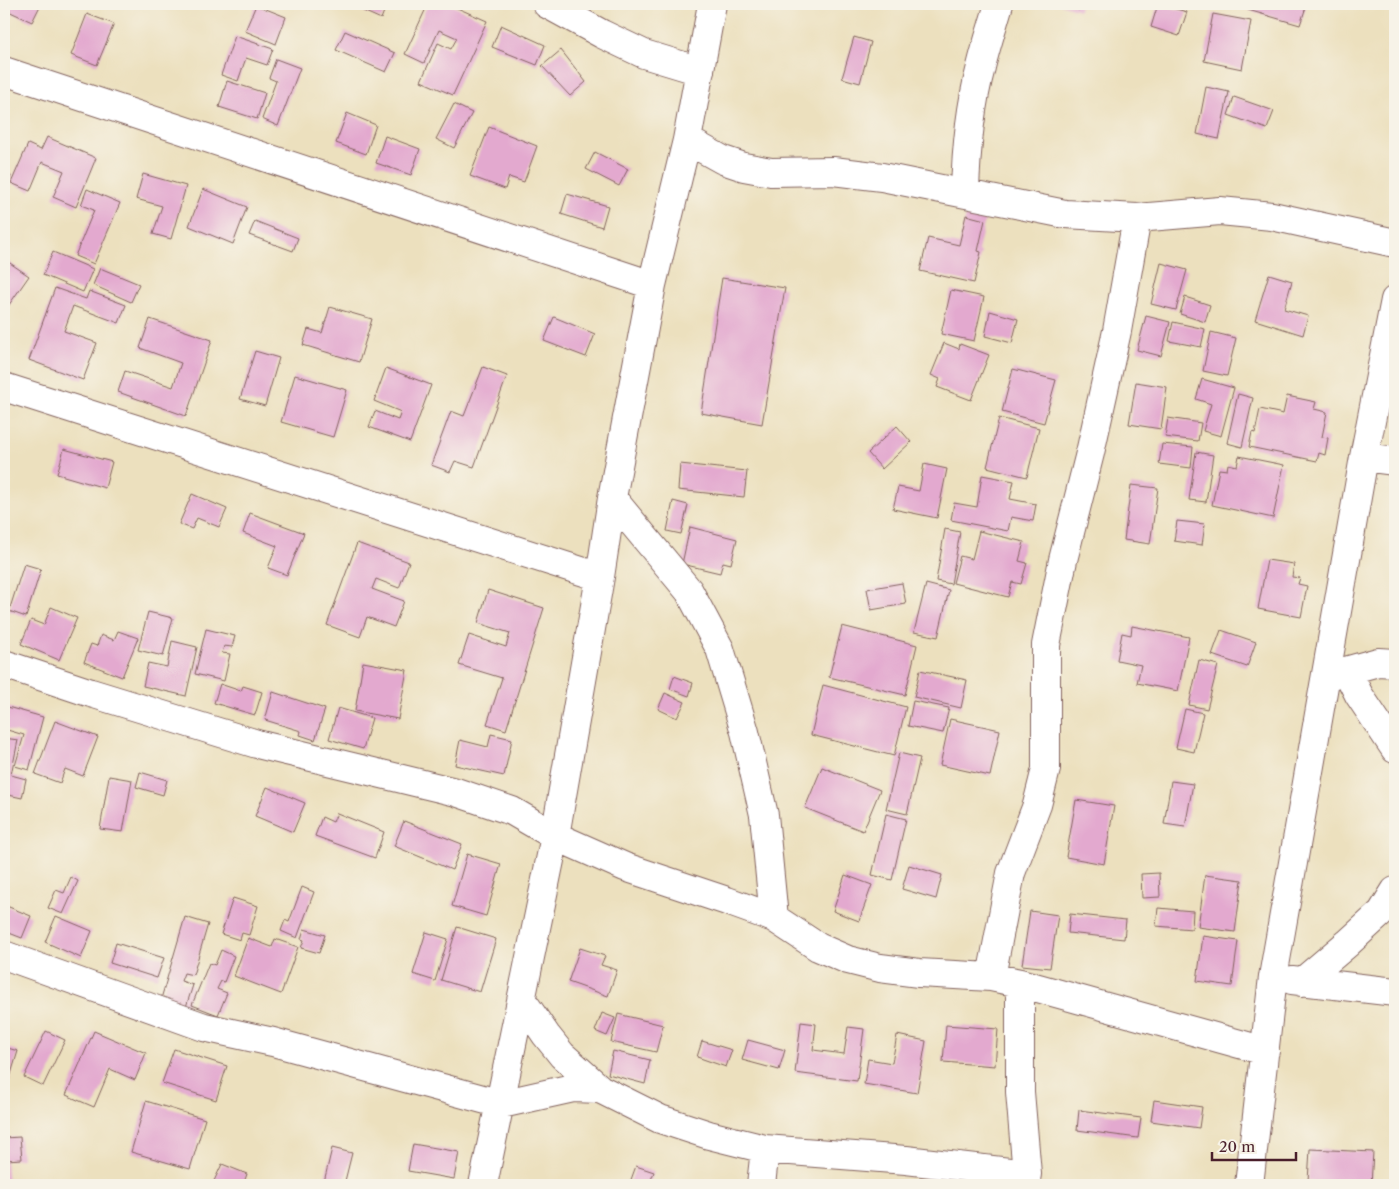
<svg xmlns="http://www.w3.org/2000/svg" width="1399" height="1189" viewBox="0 0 1399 1189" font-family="'Libre Caslon Text',serif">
  <rect width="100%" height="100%" fill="#f7f3e8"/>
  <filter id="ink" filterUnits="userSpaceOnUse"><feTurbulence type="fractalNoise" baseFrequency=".02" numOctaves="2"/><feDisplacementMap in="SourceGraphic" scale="10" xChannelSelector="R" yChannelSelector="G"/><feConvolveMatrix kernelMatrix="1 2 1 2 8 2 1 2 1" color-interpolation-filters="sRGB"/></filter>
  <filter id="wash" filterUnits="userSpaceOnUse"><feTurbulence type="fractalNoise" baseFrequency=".0096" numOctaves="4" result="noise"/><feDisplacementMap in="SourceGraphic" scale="20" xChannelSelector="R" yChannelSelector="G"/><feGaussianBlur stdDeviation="1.12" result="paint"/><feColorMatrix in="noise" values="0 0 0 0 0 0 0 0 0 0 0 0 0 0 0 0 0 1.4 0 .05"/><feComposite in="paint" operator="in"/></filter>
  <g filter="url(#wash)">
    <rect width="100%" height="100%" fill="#ece0be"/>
    <g id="blocks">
      <path fill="#e3a9cf" d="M4 4H41L32 22 4 9Z
        M364 4H387L381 19 361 10Z
        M428 4H448L487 21 453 95 421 81 438 43 451 49 457 38 439 30 424 63 405 54Z
        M1060 4H1080L1079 10Z
        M1158 4 1187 12 1179 36 1151 27Z
        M1250 4H1307L1300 25 1248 10Z
        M256 5 286 17 276 44 245 31Z
        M87 14 114 24 97 65 71 55Z
        M1213 14 1251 21 1242 69 1204 61Z
        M501 25 545 45 537 65 492 47Z
        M345 31 395 53 386 72 336 50Z
        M235 36 273 49 267 65 246 58 238 81 221 75Z
        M854 37 871 42 860 83 842 78Z
        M561 50 586 82 570 96 542 66Z
        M276 59 300 68 278 126 262 119 276 81 269 78Z
        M227 81 265 93 257 119 219 107Z
        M1206 87 1229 92 1219 139 1197 134Z
        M1234 97 1274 111 1267 129 1228 115Z
        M454 104 472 113 454 148 436 139Z
        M347 113 376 125 366 154 336 143Z
        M489 127 537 146 524 182 509 177 505 189 470 176Z
        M385 136 420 149 411 175 376 163Z
        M47 137 96 158 76 207 53 197 64 171 42 162 30 191 11 183 28 144 41 150Z
        M595 152 628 169 619 186 586 169Z
        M4 173 11 176 4 190Z
        M143 174 186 186 171 239 153 234 162 206 136 199Z
        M87 189 120 203 94 264 75 256 94 210 81 205Z
        M203 189 247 207 233 244 189 226Z
        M567 194 608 206 602 227 561 214Z
        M966 215 985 220 978 251 981 252 974 283 920 271 928 238 959 245Z
        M255 221 298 238 293 251 249 235Z
        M53 252 93 269 83 292 43 275Z
        M4 259 29 276 4 312Z
        M1161 263 1187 270 1176 310 1151 304Z
        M100 268 139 284 131 302 93 285Z
        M1269 274 1292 281 1284 309 1308 316 1303 335 1255 320Z
        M722 278 785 288 762 424 701 413Z
        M55 288 86 299 89 291 126 305 119 323 73 306 64 331 97 343 83 380 29 360Z
        M951 290 984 297 974 341 941 334Z
        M1185 297 1210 305 1205 322 1180 314Z
        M330 307 372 319 359 362 303 345 308 329 322 333Z
        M990 311 1018 319 1012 343 985 336Z
        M1146 316 1170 322 1161 356 1137 350Z
        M554 317 595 334 586 357 544 341Z
        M150 319 212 340 186 416 118 392 125 371 173 387 181 363 140 348Z
        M1173 322 1205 329 1201 347 1169 341Z
        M1211 332 1236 338 1227 376 1203 371Z
        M944 343 959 349 960 344 989 355 971 400 937 387 940 379 931 375Z
        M255 351 279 358 265 406 240 399Z
        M483 367 507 376 474 467 455 461 450 472 431 465 451 411 464 416Z
        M386 368 431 385 410 442 369 427 375 411 398 420 401 412 374 401Z
        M1013 369 1056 380 1044 423 1002 412Z
        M295 375 347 390 333 437 281 422Z
        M1202 379 1234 388 1221 436 1203 431 1211 404 1196 399Z
        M1136 382 1167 387 1161 429 1129 424Z
        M1238 394 1253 398 1242 447 1227 443Z
        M1287 396 1316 402 1314 409 1327 412 1322 437 1328 438 1325 455 1319 453 1317 461 1249 447 1252 432 1255 433 1260 409 1283 414Z
        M999 418 1039 428 1027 477 987 467Z
        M1168 418 1201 423 1198 441 1165 437Z
        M897 426 911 442 882 469 868 453Z
        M1162 444 1193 447 1191 468 1159 464Z
        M64 449 112 462 105 488 57 474Z
        M1196 452 1213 455 1206 502 1189 500Z
        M1239 456 1284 465 1273 518 1212 505 1219 469 1227 470 1228 464 1237 466Z
        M680 464 747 471 744 497 678 490Z
        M924 464 947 469 937 518 893 509 898 487 919 491Z
        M982 475 1014 481 1010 499 1036 504 1033 521 1011 517 1008 531 951 520 954 503 977 507Z
        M1131 485 1158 488 1150 544 1124 540Z
        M192 494 227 509 219 527 197 518 192 529 179 524Z
        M673 501 688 505 681 534 667 531Z
        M250 513 304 533 287 575 268 568 277 546 243 533Z
        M1177 521 1205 524 1202 545 1174 541Z
        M690 527 737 539 731 564 723 562 720 573 682 564Z
        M945 529 960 532 951 584 936 581Z
        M979 531 1024 542 1019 561 1027 563 1021 584 1012 582 1008 597 953 583 960 556 972 559Z
        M357 543 409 562 399 588 376 579 372 589 404 601 394 627 367 617 360 637 327 625Z
        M1267 560 1294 564 1292 577 1300 578 1298 584 1307 586 1301 617 1258 609Z
        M24 564 41 569 26 617 9 611Z
        M902 583 906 604 871 610 867 589Z
        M926 584 949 590 938 637 914 632Z
        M488 590 544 608 506 730 487 724 502 678 459 665 469 635 506 647 510 633 478 623Z
        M51 607 77 618 59 660 21 644 31 620 44 625Z
        M148 612 173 618 163 656 138 650Z
        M842 626 917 645 905 695 829 677Z
        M1132 626 1189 637 1178 691 1137 683 1141 665 1117 660 1122 633 1131 635Z
        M206 629 235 636 232 647 224 646 222 653 230 654 224 681 195 674Z
        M1221 630 1256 642 1247 667 1212 655Z
        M118 631 138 638 122 677 84 662 91 644 97 646 101 635 114 640Z
        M172 641 197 647 186 696 143 686 148 663 167 667Z
        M1199 660 1218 665 1207 709 1189 705Z
        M363 662 407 670 398 719 355 711Z
        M920 670 967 680 961 708 914 697Z
        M674 676 693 683 689 696 670 689Z
        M220 684 241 691 243 686 262 692 255 715 214 703Z
        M823 685 906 707 894 756 811 735Z
        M273 692 325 709 315 740 300 735 301 731 265 720Z
        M665 693 685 702 677 718 658 709Z
        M913 701 949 708 943 733 908 726Z
        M4 706 43 717 29 770 15 766 24 735 4 729Z
        M338 708 372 718 363 749 329 739Z
        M1185 709 1203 713 1194 752 1176 748Z
        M950 719 1000 730 990 776 940 765Z
        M55 721 98 737 83 776 65 769 60 783 35 774Z
        M491 734 512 739 504 776 455 765 460 740 488 747Z
        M4 738 18 740 11 775 26 779 22 798 4 794Z
        M899 753 920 758 907 814 886 809Z
        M822 767 880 790 863 831 805 808Z
        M140 772 167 780 163 795 136 787Z
        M109 776 132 780 123 832 100 829Z
        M1171 781 1193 784 1185 827 1164 824Z
        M267 787 305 803 293 832 255 816Z
        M1076 800 1114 806 1104 864 1066 857Z
        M337 813 384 832 375 858 315 836 322 817 333 822Z
        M886 814 906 819 892 880 872 875Z
        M404 821 462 844 452 870 394 846Z
        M4 843 9 845 4 857Z
        M467 854 501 864 486 916 452 906Z
        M909 865 942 875 936 899 902 889Z
        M1159 873 1160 897 1142 898 1141 874Z
        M845 875 872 885 859 921 833 911Z
        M1205 875 1242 880 1235 932 1198 927Z
        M71 877 78 881 63 914 48 908 56 890 64 893Z
        M302 887 314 892 297 938 281 931 285 920 289 922Z
        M233 898 258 906 249 935 242 933 240 940 221 934Z
        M4 905 31 916 22 938 4 931Z
        M1158 908 1193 911 1192 929 1156 926Z
        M1030 911 1058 915 1050 968 1022 965Z
        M1070 914 1126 920 1124 939 1068 933Z
        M56 916 92 931 81 958 45 942Z
        M185 917 208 924 193 975 184 973 181 981 193 985 186 1007 161 999Z
        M457 927 496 939 480 992 441 980Z
        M304 929 325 935 319 953 301 948 304 940 301 939Z
        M426 932 448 939 435 981 413 974Z
        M1203 936 1238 941 1232 986 1197 981Z
        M248 938 272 947 275 939 298 947 281 994 234 976Z
        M116 943 164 958 157 978 110 963Z
        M580 948 605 956 601 965 617 970 608 996 568 982Z
        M221 950 234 956 224 982 221 981 217 989 227 993 218 1015 192 1005 209 963 215 965Z
        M602 1013 615 1018 607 1036 595 1031Z
        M618 1014 663 1025 656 1052 611 1042Z
        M801 1022 816 1024 813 1050 844 1054 848 1027 864 1029 857 1081 795 1073Z
        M946 1025 998 1029 995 1066 943 1062Z
        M46 1031 65 1040 43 1086 24 1077Z
        M94 1031 146 1053 135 1080 110 1069 94 1107 66 1095Z
        M897 1035 926 1041 917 1093 864 1084 868 1059 892 1063Z
        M748 1040 785 1050 779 1070 742 1060Z
        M702 1041 732 1050 726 1067 697 1057Z
        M4 1047 18 1051 4 1097Z
        M174 1049 227 1066 216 1100 162 1083Z
        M613 1051 650 1060 645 1084 608 1074Z
        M1154 1100 1202 1107 1199 1128 1151 1121Z
        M146 1101 205 1119 190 1169 131 1152Z
        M1079 1110 1141 1118 1138 1138 1077 1130Z
        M20 1137 22 1159 6 1160 8 1185H4V1138Z
        M413 1144 459 1152 454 1179 408 1171Z
        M332 1148 352 1153 344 1185 324 1182Z
        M1310 1149 1373 1152 1371 1185 1308 1181Z
        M222 1164 247 1174 243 1185H224L214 1181Z
        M636 1166 654 1172 649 1185H629Z"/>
    </g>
  </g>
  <g filter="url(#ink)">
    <use href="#blocks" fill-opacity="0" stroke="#83635e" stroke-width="1"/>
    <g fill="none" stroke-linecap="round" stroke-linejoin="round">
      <defs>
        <path id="street" d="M547 4 602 34 644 54 700 71
          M4 71 652 285
          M687 140 723 160 744 167 771 172 833 171 882 177 1065 214 1137 218 1220 211 1272 216 1395 243
          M965 193C966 151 970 108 981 67 986 46 993 25 999 4
          M4 387 600 577
          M1364 457 1395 461
          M612 498 689 591 720 649 745 732 764 815 774 918
          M4 664 91 693 257 744 456 792 512 811 555 836 625 867 727 901 774 918 818 947 848 960 880 968 919 973 991 977 1020 983 1265 1051
          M1347 671 1359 695 1395 749
          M1331 675 1378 662 1395 663
          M4 955 204 1027 273 1042 501 1104 573 1088 600 1089 660 1119 709 1135 765 1149 906 1160 1027 1174
          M991 977 1011 873 1037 805 1046 769V645L1063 560 1090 453 1117 331 1137 218
          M1292 980 1395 992
          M1302 982 1348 943 1382 912 1395 891
          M1020 983V1092L1027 1174 1025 1185
          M522 1000 546 1035 562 1055 600 1089
          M483 1185 555 836 600 577 612 498 652 285 687 140 712 4
          M761 1185 765 1149
          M1249 1185 1273 977 1364 457 1395 300"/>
      </defs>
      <use href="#street" stroke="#83635e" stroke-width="30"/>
      <use href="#street" stroke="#fff" stroke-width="28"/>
    </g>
  </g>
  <rect width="1399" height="1189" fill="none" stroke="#f7f3e8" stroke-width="20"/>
  <path d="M1212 1152v8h84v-8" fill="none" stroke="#4a1f2b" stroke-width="2.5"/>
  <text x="1219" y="1152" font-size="15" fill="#4a1f2b" stroke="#f7f3e8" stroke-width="4" paint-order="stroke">20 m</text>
</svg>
